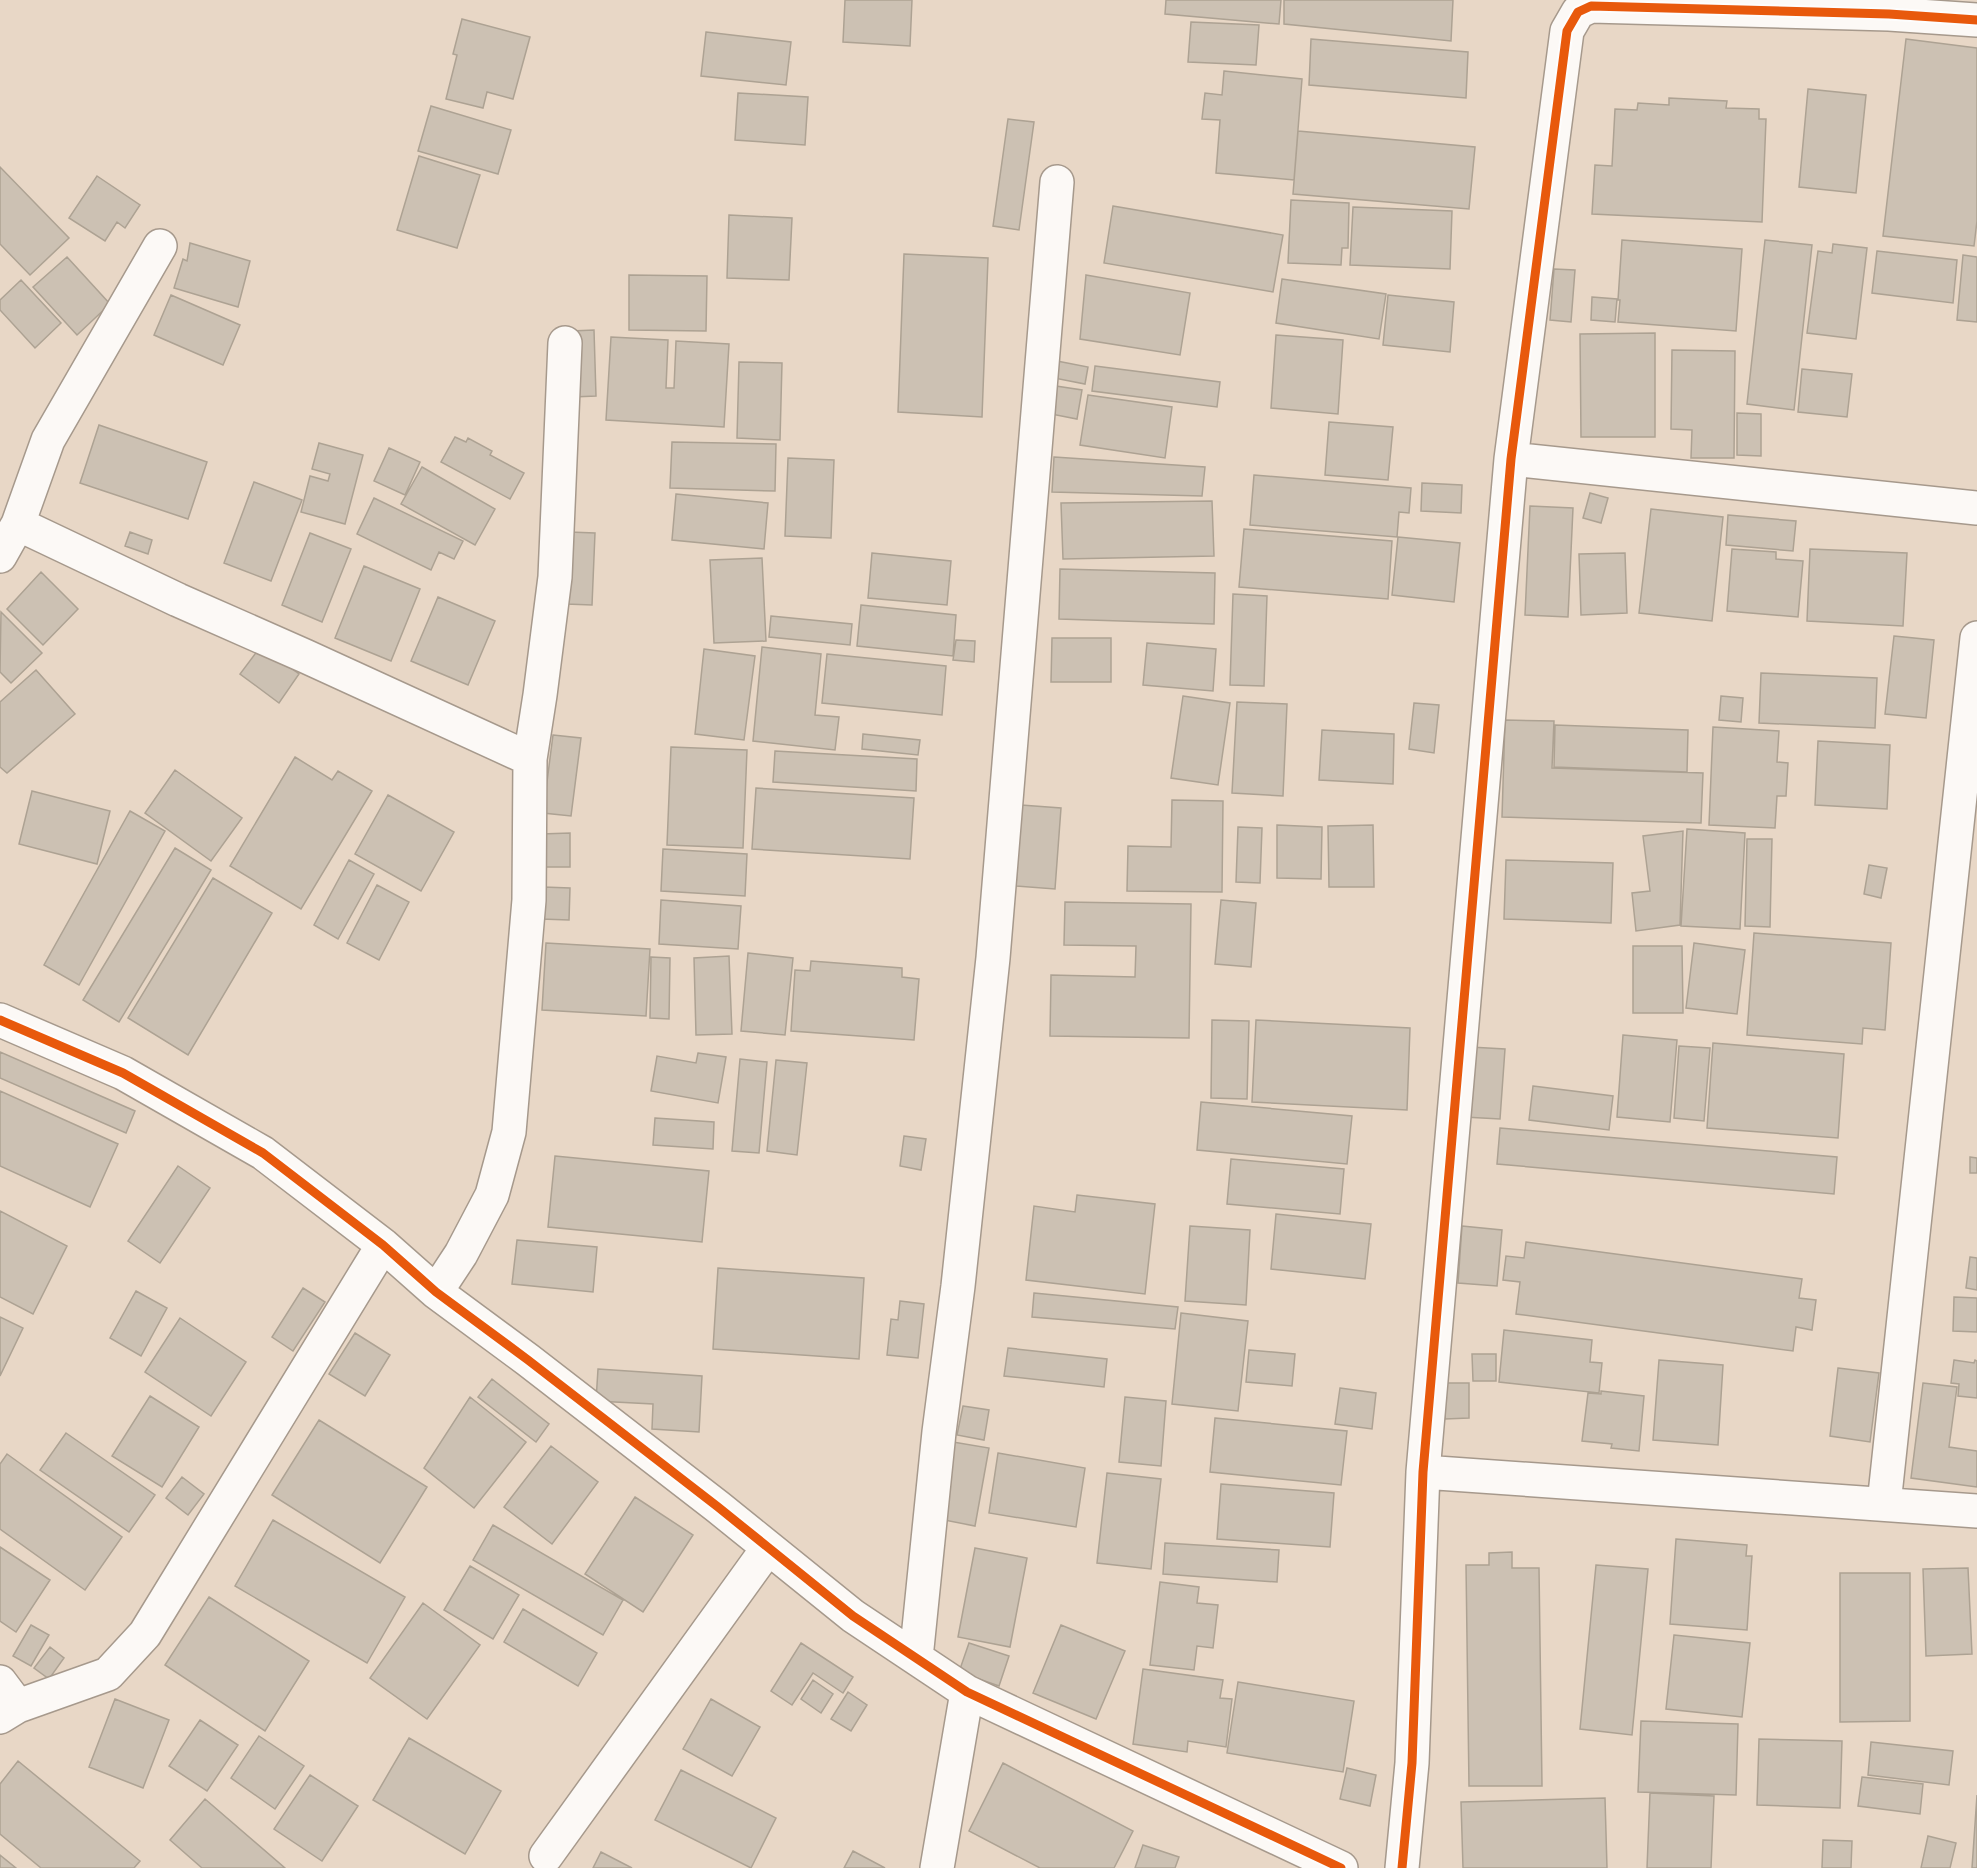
<svg xmlns="http://www.w3.org/2000/svg" width="1977" height="1868" viewBox="0 0 1977 1868" font-family="'Golos Text',sans-serif">
  <rect width="100%" height="100%" fill="#e8d7c6"/>
  <path fill="#ccc1b3" stroke="#ada293" stroke-width="1.5" d="M845 0H912L910 46 843 42Z
    M1166 0H1281L1279 24 1165 14Z
    M1284 0H1453L1451 41 1284 24Z
    M462 19 530 37 513 99 487 92 483 108 446 99 457 55 453 54Z
    M1191 22 1259 25 1256 65 1188 62Z
    M706 32 791 42 786 85 701 76Z
    M1311 39 1468 52 1466 98 1309 85Z
    M1906 39 1977 48V221L1974 246 1883 236Z
    M1224 71 1302 79 1294 180 1216 173 1220 120 1202 119 1205 93 1222 95Z
    M1808 89 1866 95 1856 193 1799 187Z
    M738 93 808 97 805 145 735 140Z
    M1669 98 1727 101 1726 108 1759 109V119H1766L1762 222 1592 214 1595 165 1612 166 1615 109 1637 110 1638 103 1669 105Z
    M431 106 511 130 498 174 418 151Z
    M1008 119 1034 122 1019 230 993 226Z
    M1298 131 1475 147 1469 209 1293 194Z
    M419 156 480 175 457 248 397 230Z
    M0 167 69 238 30 275 0 244Z
    M97 176 140 205 125 228 117 222 105 241 69 218Z
    M1291 200 1349 203 1348 248H1342L1341 265 1288 263Z
    M1113 206 1283 235 1273 292 1104 263Z
    M1353 207 1452 211 1450 269 1350 265Z
    M729 215 792 218 789 280 727 278Z
    M1622 240 1742 249 1736 331 1618 322 1620 300H1618Z
    M1765 240 1812 245 1794 410 1747 404Z
    M190 243 250 261 238 307 174 288 183 259 187 261Z
    M1833 244 1867 248 1856 339 1807 333 1818 251 1832 253Z
    M1877 251 1957 260 1953 303 1872 293Z
    M904 254 988 258 982 417 898 412Z
    M1963 255 1977 257V322L1957 320Z
    M67 257 110 304 77 335 33 287Z
    M1554 269 1575 270 1571 322 1550 320Z
    M629 275 707 276 706 331 629 330Z
    M1086 275 1190 293 1180 355 1080 339Z
    M1282 279 1386 294 1379 339 1276 323Z
    M21 280 61 323 35 348 0 310V300Z
    M171 295 240 325 223 365 154 335Z
    M1388 295 1454 302 1450 352 1383 345Z
    M1592 297 1617 299 1615 322 1591 320Z
    M594 330 596 396 573 397 571 331Z
    M1655 333V437H1581L1580 334Z
    M1276 335 1343 340 1338 414 1271 408Z
    M611 337 668 340 666 388H674L676 341 729 344 724 427 606 420Z
    M1672 350 1735 351 1734 458H1691L1692 430 1671 429Z
    M1057 361 1088 367 1085 384 1054 378Z
    M739 362 782 363 780 440 737 438Z
    M1095 366 1220 382 1217 407 1092 391Z
    M1802 369 1852 374 1847 417 1798 412Z
    M1056 386 1082 390 1077 419 1051 414Z
    M1088 395 1172 407 1165 458 1080 445Z
    M1737 413 1761 414V456L1737 455Z
    M1329 422 1393 427 1388 480 1325 475Z
    M99 425 207 462 188 519 80 483Z
    M455 437 466 442 468 438 492 451 490 455 524 473 510 499 441 462Z
    M672 442 776 444 775 491 670 488Z
    M319 443 363 455 345 524 301 512 310 476 328 481 330 474 312 469Z
    M389 448 420 462 405 495 374 481Z
    M1054 457 1205 467 1202 496 1052 492Z
    M788 458 834 460 831 538 785 536Z
    M422 467 495 509 475 545 401 504Z
    M1254 475 1411 488 1409 513 1399 512 1397 537 1250 525Z
    M254 482 302 500 271 581 224 563Z
    M1422 483 1462 485 1461 513 1421 511Z
    M1590 493 1608 498 1601 523 1583 518Z
    M676 494 768 503 764 549 672 540Z
    M374 498 463 541 454 559 439 552 431 570 357 534Z
    M1212 501 1214 556 1063 559 1061 503Z
    M1530 506 1573 508 1568 617 1525 615Z
    M1651 509 1723 517 1712 621 1639 613Z
    M1728 515 1796 521 1793 551 1726 545Z
    M1244 529 1392 541 1388 599 1239 587Z
    M130 532 152 540 148 554 125 546Z
    M569 532 595 533 592 605 566 604Z
    M310 533 351 549 322 622 282 605Z
    M1398 537 1460 543 1454 602 1392 595Z
    M1732 549 1776 552V559L1803 561 1798 617 1727 611Z
    M1810 549 1907 553 1903 626 1807 621Z
    M872 553 951 561 947 605 868 598Z
    M1625 553 1627 613 1581 615 1579 554Z
    M762 558 766 641 714 643 710 560Z
    M364 566 420 589 391 661 335 638Z
    M1060 569 1215 573 1214 624 1059 619Z
    M41 572 78 609 43 645 7 609Z
    M1233 594 1267 596 1264 686 1230 685Z
    M438 597 495 621 468 685 411 661Z
    M861 605 956 615 953 656 857 646Z
    M1 612 42 653 11 683 0 672Z
    M771 616 852 624 850 645 769 637Z
    M1894 636 1934 640 1926 718 1885 714Z
    M1052 638H1111V682H1051Z
    M956 640 975 641 974 662 953 660Z
    M1147 643 1216 649 1213 691 1143 685Z
    M261 646 299 674 279 703 240 674Z
    M762 647 821 654 815 715 839 717 835 750 753 741Z
    M704 649 755 656 744 740 695 734Z
    M827 654 946 666 942 715 822 703Z
    M36 670 75 714 7 773 0 767V702Z
    M1761 673 1877 678 1875 728 1759 723Z
    M1183 696 1230 703 1218 785 1171 778Z
    M1721 696 1743 698 1741 722 1719 720Z
    M1237 702 1287 704 1283 796 1232 793Z
    M1414 703 1439 705 1434 753 1409 749Z
    M1505 720 1554 721 1552 768 1703 773 1701 823 1502 817Z
    M1555 725 1688 730 1687 772 1554 767Z
    M1713 727 1779 731 1777 762 1788 763 1786 796H1777L1775 828 1709 825Z
    M1322 730 1394 734 1393 784 1319 780Z
    M863 734 920 740 918 755 862 749Z
    M553 735 581 738 571 816 543 813Z
    M1818 741 1890 745 1887 809 1815 805Z
    M671 747 747 750 743 848 667 845Z
    M775 751 917 759 916 791 773 782Z
    M295 757 332 780 338 771 372 791 301 909 230 866Z
    M175 770 242 818 211 861 145 813Z
    M756 788 914 798 910 859 752 849Z
    M32 791 110 811 97 864 19 844Z
    M388 795 454 832 421 891 355 854Z
    M1172 800 1223 801 1222 892 1127 891 1128 846 1171 847Z
    M1021 805 1061 808 1055 889 1016 886Z
    M130 811 165 831 79 985 44 965Z
    M1277 825 1322 827 1321 879 1277 878Z
    M1373 825 1374 887H1329L1328 826Z
    M1238 827 1262 828 1260 883 1236 882Z
    M1687 829 1745 833 1740 929 1681 926Z
    M1683 831 1680 925 1636 931 1632 893 1650 891 1643 836Z
    M570 833V867H541V834Z
    M1747 839H1772L1770 927 1745 926Z
    M175 848 211 870 119 1022 83 1000Z
    M663 849 747 854 745 896 661 891Z
    M349 860 374 874 338 939 314 925Z
    M1506 860 1613 863 1611 923 1504 919Z
    M1869 865 1887 868 1881 898 1864 894Z
    M213 878 272 913 188 1055 128 1018Z
    M377 885 409 902 379 960 347 943Z
    M543 887 570 888 569 920 541 919Z
    M661 900 741 906 738 949 659 944Z
    M1221 900 1256 903 1251 967 1215 964Z
    M1065 902 1191 904 1189 1038 1050 1036 1051 975 1135 977 1136 946 1064 945Z
    M1754 933 1891 943 1885 1030 1863 1028 1862 1044 1747 1035Z
    M546 943 650 949 646 1016 542 1010Z
    M1694 943 1745 950 1737 1014 1686 1008Z
    M1633 946H1682L1683 1013H1633Z
    M748 953 793 958 785 1035 741 1031Z
    M729 956 732 1034 696 1035 694 958Z
    M651 957 670 958 669 1019 650 1018Z
    M811 961 902 968V977L919 979 914 1040 791 1031 795 970 810 971Z
    M1212 1020 1249 1021 1247 1099 1211 1098Z
    M1256 1020 1410 1028 1407 1110 1252 1102Z
    M1623 1035 1677 1040 1670 1122 1617 1117Z
    M1713 1043 1844 1054 1838 1138 1707 1128Z
    M1679 1046 1710 1048 1704 1121 1674 1118Z
    M1470 1047 1505 1049 1500 1119 1464 1117Z
    M0 1052 135 1111 126 1133 0 1078Z
    M698 1053 726 1057 718 1103 651 1091 657 1056 696 1063Z
    M740 1059 767 1062 759 1153 732 1151Z
    M776 1060 807 1063 797 1155 767 1151Z
    M1533 1086 1613 1096 1609 1130 1529 1120Z
    M0 1091 118 1144 90 1207 0 1166Z
    M1201 1102 1352 1116 1347 1164 1197 1150Z
    M655 1118 714 1122 713 1149 653 1145Z
    M1500 1128 1837 1157 1834 1194 1497 1164Z
    M904 1136 926 1139 921 1170 900 1166Z
    M555 1156 709 1171 702 1242 548 1227Z
    M1970 1157 1977 1158V1173H1970Z
    M1231 1159 1344 1169 1340 1214 1227 1204Z
    M178 1166 210 1188 160 1263 128 1241Z
    M1077 1195 1155 1204 1145 1294 1026 1280 1034 1206 1075 1212Z
    M0 1211 67 1246 33 1314 0 1297Z
    M1276 1214 1371 1224 1365 1279 1271 1269Z
    M1190 1226 1250 1230 1246 1305 1185 1301Z
    M1462 1226 1502 1230 1497 1286 1458 1283Z
    M517 1240 597 1247 593 1292 512 1284Z
    M1526 1242 1802 1279 1799 1298 1816 1300 1812 1330 1796 1327 1793 1351 1516 1314 1520 1282 1503 1280 1506 1256 1524 1258Z
    M1970 1257 1977 1258V1290L1966 1288Z
    M718 1268 864 1278 859 1359 713 1349Z
    M303 1288 325 1302 293 1351 272 1337Z
    M136 1291 167 1308 141 1356 110 1338Z
    M1034 1293 1178 1307 1175 1329 1032 1317Z
    M1954 1297 1977 1298V1332L1953 1331Z
    M900 1301 924 1304 918 1358 887 1355 891 1319 898 1320Z
    M1181 1313 1248 1321 1238 1411 1172 1404Z
    M0 1317 23 1328 0 1376Z
    M180 1318 246 1362 211 1416 145 1372Z
    M1504 1330 1592 1340 1590 1362 1602 1363 1599 1393 1499 1382Z
    M355 1333 390 1355 365 1396 329 1374Z
    M1008 1348 1107 1359 1104 1387 1004 1376Z
    M1249 1350 1295 1354 1292 1386 1246 1382Z
    M1472 1354H1496V1381H1473Z
    M1659 1360 1723 1365 1718 1445 1653 1440Z
    M1954 1360 1974 1363 1975 1360 1977 1361V1398L1958 1396 1959 1384 1951 1383Z
    M1838 1368 1879 1373 1870 1442 1830 1436Z
    M598 1369 702 1376 699 1432 652 1429 653 1404 596 1401Z
    M492 1379 549 1424 536 1442 478 1397Z
    M1445 1383H1469V1418L1445 1419Z
    M1923 1383 1957 1387 1949 1447 1977 1451V1487L1911 1478Z
    M1340 1388 1376 1393 1372 1429 1335 1424Z
    M1601 1391 1644 1396 1639 1451 1611 1448 1612 1444 1582 1441 1588 1393 1601 1394Z
    M150 1396 199 1427 162 1487 112 1456Z
    M470 1397 526 1442 474 1508 424 1468Z
    M1125 1397 1166 1401 1161 1466 1119 1462Z
    M963 1406 989 1410 984 1440 957 1435Z
    M1215 1418 1347 1431 1341 1485 1210 1472Z
    M319 1420 427 1487 380 1563 272 1495Z
    M66 1433 155 1495 129 1532 40 1470Z
    M953 1442 989 1448 975 1526 939 1519Z
    M551 1446 598 1482 552 1544 504 1507Z
    M998 1453 1085 1468 1076 1527 989 1513Z
    M7 1454 122 1537 85 1590 0 1529V1464Z
    M1107 1473 1161 1479 1151 1569 1097 1563Z
    M182 1477 204 1494 188 1515 166 1498Z
    M1221 1484 1334 1493 1330 1547 1217 1539Z
    M635 1497 693 1535 643 1612 585 1574Z
    M273 1520 405 1597 367 1663 235 1586Z
    M493 1525 623 1600 603 1635 473 1560Z
    M1676 1539 1747 1545 1746 1556H1752L1747 1630 1670 1624Z
    M1165 1543 1279 1550 1277 1582 1163 1574Z
    M0 1547 50 1580 16 1632 0 1621Z
    M975 1548 1027 1558 1010 1647 958 1637Z
    M1512 1552V1568H1539L1542 1786H1469L1466 1565H1489V1553Z
    M1596 1565 1648 1569 1632 1735 1580 1729Z
    M470 1566 519 1595 493 1639 444 1610Z
    M1968 1568 1972 1654 1926 1656 1923 1569Z
    M1840 1573H1910V1721L1840 1722Z
    M1160 1582 1199 1587 1197 1603 1218 1605 1213 1648 1197 1646 1194 1670 1150 1665Z
    M209 1597 309 1661 265 1731 165 1665Z
    M423 1603 480 1645 427 1719 370 1678Z
    M523 1609 597 1653 578 1686 504 1642Z
    M31 1625 49 1635 31 1666 13 1656Z
    M1061 1625 1125 1651 1096 1719 1033 1693Z
    M1674 1635 1750 1643 1742 1717 1666 1709Z
    M801 1643 853 1677 843 1693 813 1673 792 1705 771 1691Z
    M969 1643 1009 1656 999 1686 959 1672Z
    M50 1647 64 1658 49 1679 34 1668Z
    M1143 1669 1223 1680 1220 1698 1232 1699 1226 1747 1188 1741 1187 1752 1133 1744Z
    M813 1680 833 1694 821 1713 801 1699Z
    M1238 1682 1354 1701 1343 1772 1227 1753Z
    M848 1692 867 1705 851 1731 831 1719Z
    M115 1699 169 1720 143 1788 89 1767Z
    M711 1699 760 1727 732 1776 683 1749Z
    M200 1720 238 1745 207 1791 169 1766Z
    M1641 1721 1738 1724 1736 1795 1638 1792Z
    M259 1736 304 1766 275 1809 231 1778Z
    M409 1738 501 1791 465 1854 373 1800Z
    M1759 1739 1842 1741 1840 1808 1757 1805Z
    M1871 1742 1953 1751 1949 1785 1868 1775Z
    M18 1761 140 1861 134 1868H41L0 1834V1784Z
    M1003 1763 1133 1831 1114 1868H1040L969 1831Z
    M1347 1768 1376 1775 1370 1806 1340 1799Z
    M681 1770 776 1818 751 1868 655 1820Z
    M310 1775 358 1806 322 1861 274 1829Z
    M1862 1777 1923 1784 1920 1814 1858 1806Z
    M1650 1793 1714 1796 1711 1868H1647Z
    M1977 1795V1868H1972Z
    M1605 1798 1607 1868H1463L1461 1802Z
    M205 1799 285 1868H202L170 1840Z
    M1928 1836 1956 1843 1950 1868H1921Z
    M1823 1840 1852 1841 1851 1868H1822Z
    M1143 1845 1179 1857 1175 1868H1135Z
    M853 1851 885 1868H844Z
    M601 1852 632 1868H593Z
    M0 1855 16 1868H0Z"/>
  <g fill="none" stroke-linecap="round" stroke-linejoin="round">
    <defs>
      <path id="minor" d="M1511 459 1977 508
        M18 524 178 600 305 656 530 759
        M0 556 18 524 48 440 160 246
        M0 1020 123 1073 263 1153 383 1245 436 1292 528 1360 718 1507 853 1616 967 1692 1341 1868
        M436 1292 461 1254 492 1195 509 1132 529 900 530 759 540 695 555 577 565 343
        M1423 1472 1977 1511
        M1884 1504 1977 638
        M916 1658 939 1432 958 1286 993 958 1057 182
        M0 1682 18 1706
        M0 1717 18 1706 108 1674 145 1634 383 1245
        M546 1856 768 1548
        M937 1868 967 1692
        M1402 1868 1412 1763 1423 1472 1511 459 1567 31 1578 12 1591 6 1889 14 1977 20"/>
    </defs>
    <use href="#minor" stroke="#a6998c" stroke-width="36"/>
    <use href="#minor" stroke="#fcf9f6" stroke-width="33"/>
    <defs>
      <path id="cycleway" d="M0 1020 123 1073 263 1153 383 1245 436 1292 528 1360 718 1507 853 1616 967 1692 1341 1868
        M1402 1868 1412 1763 1423 1472 1511 459 1567 31 1578 12 1591 6 1889 14 1977 20"/>
    </defs>
    <use href="#cycleway" stroke="#fdfdfd" stroke-width="13"/>
    <use href="#cycleway" stroke="#e8590c" stroke-width="9"/>
  </g>
</svg>
